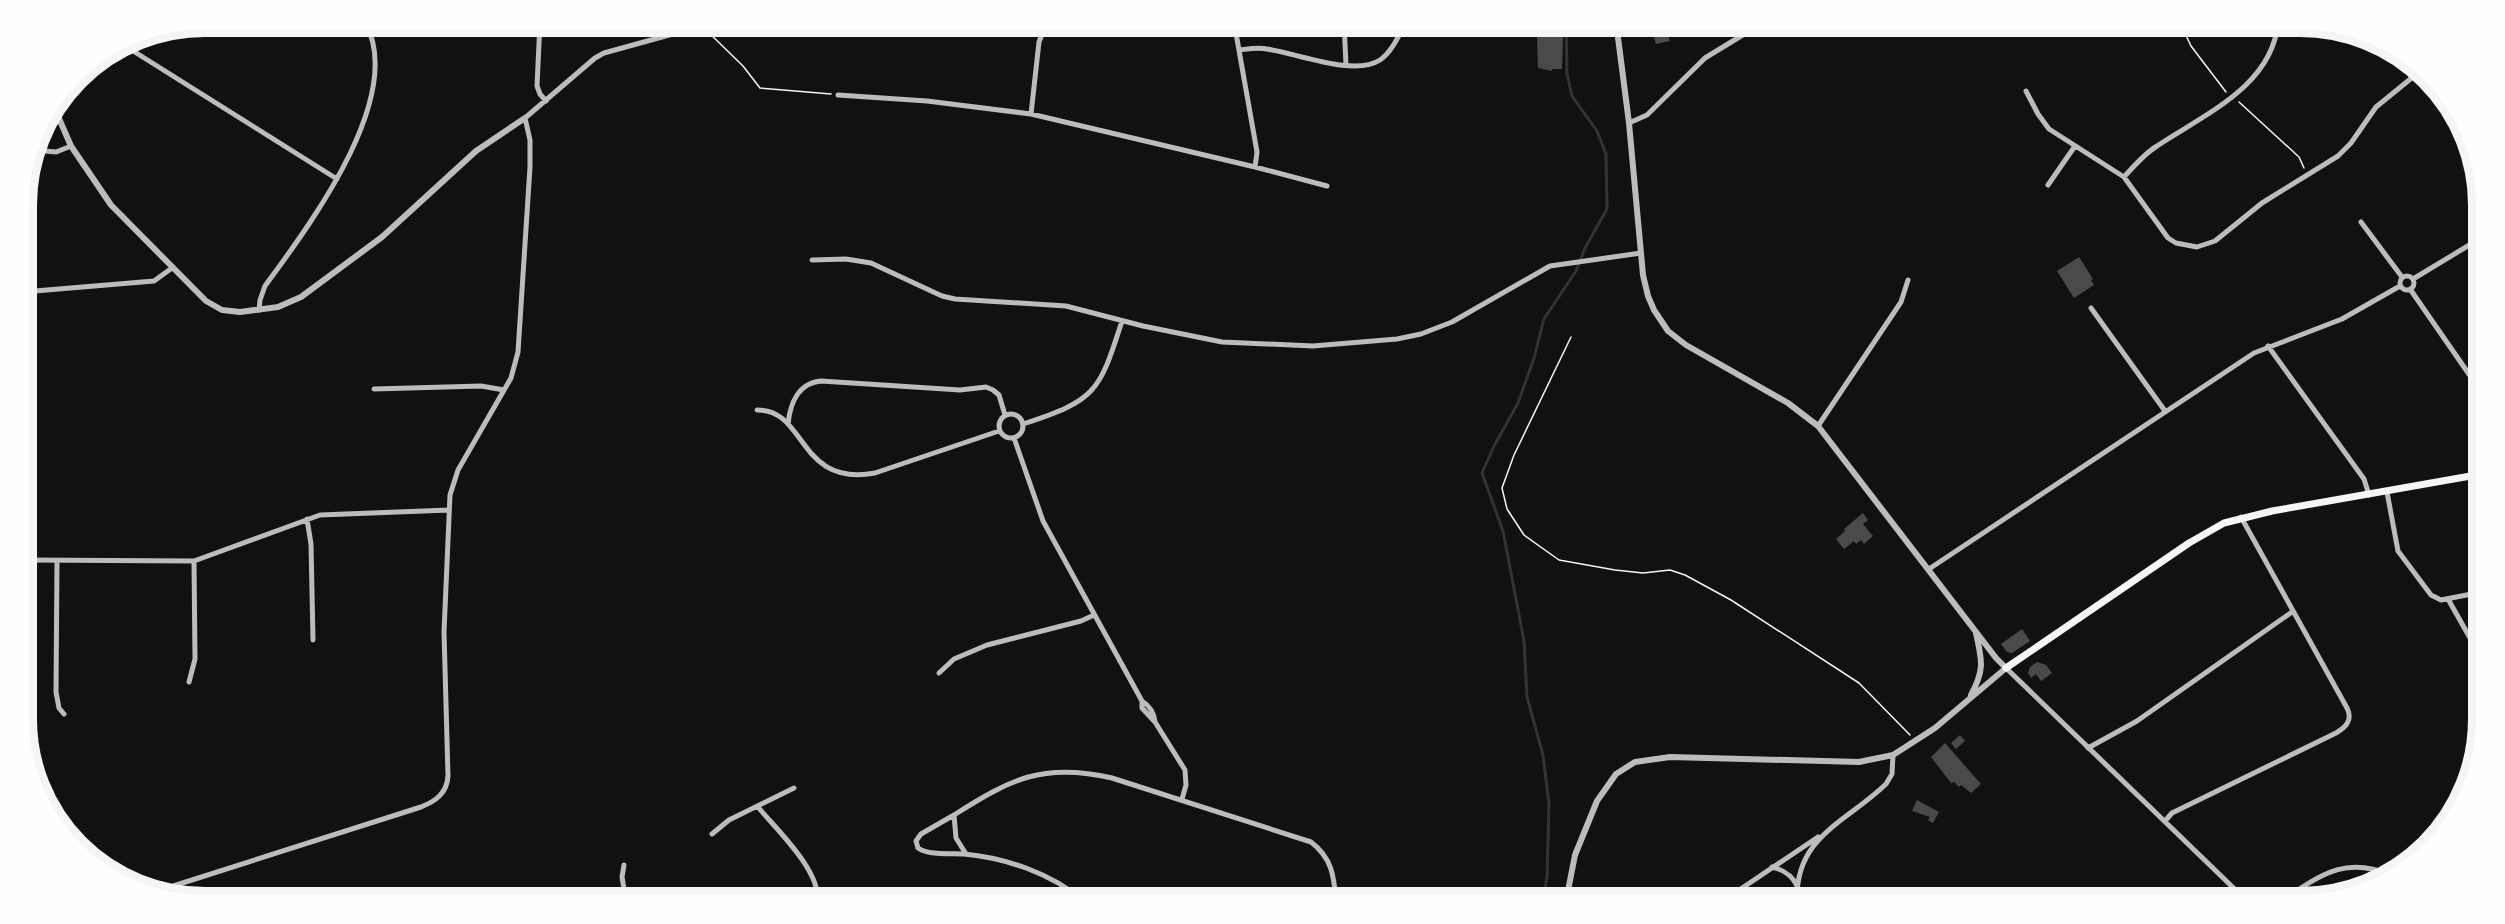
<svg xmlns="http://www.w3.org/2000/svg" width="2505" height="924" viewBox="0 0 2505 924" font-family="Roboto,sans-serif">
  <rect width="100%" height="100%" fill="#111"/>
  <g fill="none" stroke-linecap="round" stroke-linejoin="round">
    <path stroke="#333" stroke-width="3" d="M1543 901 1547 877 1549 804 1543 755 1527 697 1524 641 1503 531 1482 473 1494 446 1518 403 1534 358 1544 319 1576 271 1585 248 1607 209 1606 154 1597 131 1572 96 1567 74 1566 22"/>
  </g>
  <path fill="#4a4a4a" d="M1650 22H1678V23L1666 26 1670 41 1656 44Z
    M1537 36H1563L1562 69H1552V71L1538 68Z
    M2079 257 2093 279 2091 280 2094 285 2074 298 2057 271Z
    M1863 513 1868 520 1863 524 1873 536 1864 544 1861 540 1856 544 1854 541 1844 549 1836 539 1845 531 1844 529Z
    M2022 629 2030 641 2012 653 2007 652 2001 644Z
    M2037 662 2046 665 2052 673 2041 681 2036 674 2031 678 2028 673 2030 667Z
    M1960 735 1965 741 1956 749 1951 743Z
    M1945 743 1981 784 1971 793 1961 785 1959 787 1954 782 1951 783 1931 757Z
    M1917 800 1939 812 1933 823 1928 820 1930 817 1912 811Z"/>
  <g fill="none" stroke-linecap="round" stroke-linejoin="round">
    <path stroke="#f5f5f5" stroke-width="1.5" d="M2174 22 2183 29 2191 46 2226 92
      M698 28 703 27 743 66 760 88 831 94
      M2239 102 2299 157 2304 168
      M1571 337 1514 455 1502 488 1507 509 1524 535 1559 560 1615 570 1643 573 1670 570 1685 575 1731 600 1859 683 1910 735"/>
    <path stroke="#bcbcbc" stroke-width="5" d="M540 22 537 86 540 94 546 101
      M1234 22 1257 152 1255 167
      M1344 22 1346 65
      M122 44 337 179
      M1239 50C1248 49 1258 47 1267 49 1296 53 1354 77 1380 60 1392 52 1399 35 1406 22
      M2026 91 2038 114 2049 129 2124 177 2168 238 2176 243 2197 247 2215 241 2262 203 2338 156 2351 143 2376 107 2419 72
      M838 95 927 101 1031 114 1255 167 1327 186
      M1031 114 1039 42 1047 22
      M1629 123 1647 115 1705 58 1764 22
      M34 150 56 152 71 146
      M2124 177C2134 166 2144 154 2157 146 2203 115 2273 86 2278 22
      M2048 185 2075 146
      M2361 222 2402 277
      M812 260 846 259 871 263 942 296 955 299 1066 306 1143 326 1222 342 1313 346 1397 339 1421 334 1452 322 1550 266 1641 253
      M2400 283a7 7 0 1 1 14 0a7 7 0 1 1-14 0Z
      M2413 279 2481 238
      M2410 289 2482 393
      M23 292 154 281 172 268
      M2091 308 2165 411
      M259 310 260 300 265 286C308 227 407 97 365 22
      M2268 346 2364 479 2369 495
      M374 389 481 386 504 390
      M757 410C807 409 797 487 875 473L999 431
      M999 426a12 12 0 1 1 24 0a12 12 0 1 1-24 0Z
      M788 424C790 404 798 383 821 381L960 390 986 387 993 390 999 395 1005 415
      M1023 424C1096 400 1099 393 1122 321
      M1818 426 1901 302 1908 280
      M1014 438 1043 521 1142 701V708L1155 722 1185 770 1186 785 1182 799
      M2387 492 2398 551 2431 595 2441 600 2482 592
      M307 519 311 544 313 640
      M25 560 194 561 320 515 449 510
      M57 561 56 692 59 708 64 714
      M1929 569 2254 353 2342 319 2400 286
      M2448 599 2474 645 2478 664
      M2006 668 2247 901
      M939 673 954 659 987 645 1081 621 1094 615
      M189 682 195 659 194 561
      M1142 701C1150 706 1154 712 1155 722
      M2088 748 2137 721 2292 612
      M758 807C776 829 822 872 817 901
      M954 815 921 834 916 841 918 848C930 856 950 853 964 854 1005 858 1052 873 1083 901
      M2165 821 2172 813 2336 733C2346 727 2353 720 2347 708L2241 517
      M712 834 729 820 794 788
      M966 854 956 838 954 815C1011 779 1043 762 1112 778L1311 842C1332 858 1334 876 1336 901
      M624 865 622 877 626 901
      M1772 867C1784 870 1792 875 1797 886
      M151 893 421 807C436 801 447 793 448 776L444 632 450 495 458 470 511 378 518 352 530 167V140L525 118 595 58 604 53 691 29
      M1723 901 1818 837
      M1797 901C1795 836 1847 822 1886 784L1892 774 1893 755
      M2281 901C2320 876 2344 855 2391 875"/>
    <path stroke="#bcbcbc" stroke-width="6" d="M54 107 71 146 111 205 206 301 222 310 240 312 278 307 301 297 382 237 476 151 525 118
      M1971 695C1985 669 1982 661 1976 633
      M1566 901 1575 855 1597 801 1616 774 1635 762 1670 757 1859 762 1893 755 1935 728 2006 668 1996 658 1818 426 1788 403 1686 345 1668 331 1654 310 1648 296 1643 275 1629 123 1616 22"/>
    <path stroke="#f5f5f5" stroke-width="7" d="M2006 668 2189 543 2224 523 2272 511 2482 474"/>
  </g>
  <path d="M0 0H2505V924H0ZM205 33H2300A172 172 0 0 1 2472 205V719A172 172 0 0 1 2300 891H205A172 172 0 0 1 33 719V205A172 172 0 0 1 205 33Z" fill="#fefefe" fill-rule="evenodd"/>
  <path fill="none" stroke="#f5f5f5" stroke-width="8" d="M205 33H2300A172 172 0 0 1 2472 205V719A172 172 0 0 1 2300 891H205A172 172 0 0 1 33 719V205A172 172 0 0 1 205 33Z"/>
</svg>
